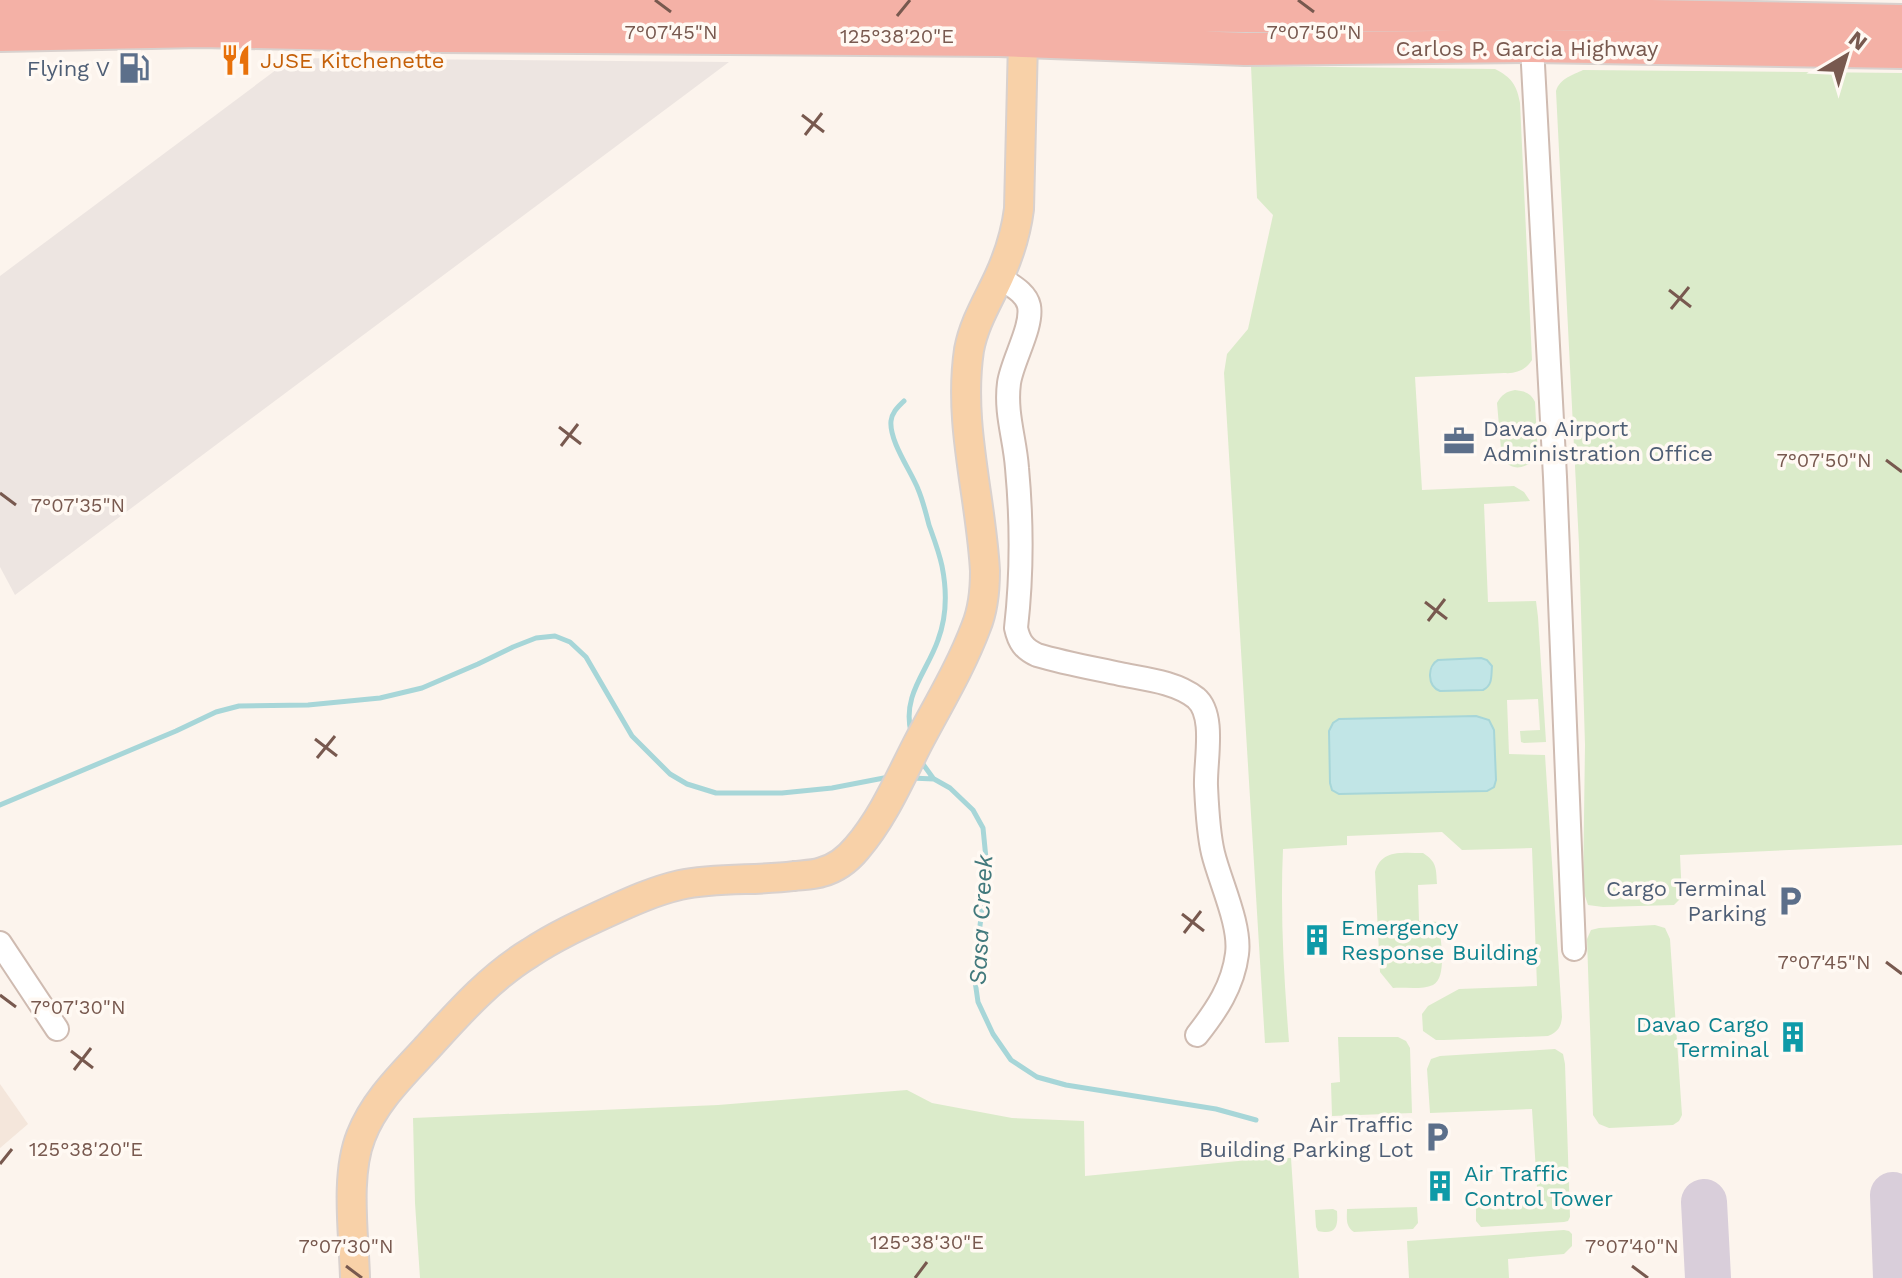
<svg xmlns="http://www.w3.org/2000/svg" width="1902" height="1278" viewBox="0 0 1902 1278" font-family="'Work Sans',sans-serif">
  <rect width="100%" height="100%" fill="#fcf4ed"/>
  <path fill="#f4e6db" d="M0 1084 28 1124 0 1148Z"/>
  <path fill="#ede5e1" d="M292 58 729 62 15 595 0 567V276Z"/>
  <path fill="#dbebca" d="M1251 66 1495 69C1511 77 1517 85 1520 103L1532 360C1526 370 1516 374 1504 373L1415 377 1422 490 1514 486 1524 492 1530 501 1484 504 1488 602 1536 601 1538 617 1546 742 1524 743 1521 742 1520 731 1540 730 1538 699 1507 700 1509 754 1545 755 1562 1017C1561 1027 1558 1032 1548 1036L1444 1040H1436L1423 1031 1422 1014 1428 1006 1459 989 1537 986 1532 848 1462 850 1442 832 1347 836V845L1283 849C1280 914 1284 978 1289 1042L1265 1043 1224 373 1227 354 1248 329 1273 215 1257 198Z
    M1583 70 1902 73V845L1680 855 1682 897 1674 905 1603 907 1588 905 1583 890 1585 745 1579 545 1556 91C1560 78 1573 75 1583 70Z
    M1515 390C1524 391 1531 393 1535 402L1538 456 1535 462C1519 468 1516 471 1502 460L1497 403C1502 394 1506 392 1515 390Z
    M1423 853C1437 862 1436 868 1437 884L1418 885 1419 921 1439 922C1440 937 1448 977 1433 985 1422 990 1405 987 1393 988L1380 972 1375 872C1381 849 1403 853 1423 853Z
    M1655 925 1665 928 1670 939 1682 1115 1679 1121 1673 1125 1609 1128 1599 1124 1593 1115 1587 939 1591 930 1599 928Z
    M1338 1037H1398L1406 1041 1410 1048 1412 1113 1332 1116 1331 1083 1340 1082Z
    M1555 1049 1563 1054 1565 1064 1570 1217 1568 1221 1564 1222 1481 1227 1476 1221V1205L1538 1203 1532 1109 1430 1113 1427 1069 1431 1059 1440 1056Z
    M907 1090 932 1103 1012 1118 1084 1121 1085 1176 1269 1158H1291L1299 1278H420L415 1203 413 1118 718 1105Z
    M1417 1207 1418 1223 1413 1229 1354 1232C1345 1226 1347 1218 1347 1209Z
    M1333 1209 1337 1211C1338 1226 1337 1235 1318 1231L1316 1227 1315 1210Z
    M1564 1230 1569 1231 1572 1234V1246L1564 1254 1508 1259 1509 1278H1409L1407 1241Z"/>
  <path fill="#c1e5e6" stroke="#a7d6d8" stroke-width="2" d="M1481 658 1487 660 1492 666C1491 676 1493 685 1483 690L1440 691C1427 686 1427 666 1438 660Z
    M1476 716 1489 720 1494 730 1496 780 1494 787 1487 791 1339 794 1332 790 1330 783 1329 731 1333 723 1339 719Z"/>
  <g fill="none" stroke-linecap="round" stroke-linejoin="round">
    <path stroke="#a7d6d8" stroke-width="5" d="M904 401C898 407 892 412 891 421 889 441 911 471 918 489 923 501 926 513 929 525 934 539 939 552 942 566 947 591 947 616 938 640 927 672 902 695 911 732
      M920 760 933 778
      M911 778 934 779 950 788 973 810 983 828 987 869 974 974 978 1002 993 1034 1011 1060 1037 1077 1066 1085 1216 1109 1256 1120
      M0 805 176 731 216 712 239 706 308 705 380 698 422 688 478 664 513 647 536 638 555 636 570 642 586 657 632 736 670 774 687 784 716 793H782L832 788 889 777"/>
    <path stroke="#d9ceda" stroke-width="46" d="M1893 1195 1896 1278
      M1704 1202 1708 1278"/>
    <defs>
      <path id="minor" d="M1532 46 1555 477 1574 949
        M999 277C1010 285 1026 292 1029 306 1033 327 1012 361 1009 383 1005 413 1015 439 1017 468 1022 522 1022 575 1016 628 1019 642 1024 649 1037 655 1064 663 1092 668 1120 674 1145 679 1176 682 1196 698 1216 715 1205 761 1206 786 1207 807 1208 832 1213 853 1220 882 1241 925 1237 954 1233 986 1216 1011 1197 1035
        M0 943 57 1029"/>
      <path id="major" d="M355 1278C354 1235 345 1176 361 1136 374 1102 401 1076 425 1050 457 1015 489 978 530 953 554 937 580 925 606 913 630 902 654 891 680 885 717 877 757 881 794 876 803 875 814 875 822 872 837 868 848 859 857 848 883 818 900 778 918 743 938 705 961 667 976 627 983 610 985 590 985 571 981 497 958 424 969 350 974 323 988 301 999 277 1009 255 1016 233 1019 209L1023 41"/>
      <path id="highway" d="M0 6 822 10 1245 16 1551 14 1902 21
        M0 35 201 31 441 36 999 40 1245 49 1532 46 1902 52"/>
    </defs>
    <use href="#minor" stroke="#cfbbb1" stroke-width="26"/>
    <use href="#major" stroke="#d9d1ce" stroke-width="32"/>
    <use href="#highway" stroke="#d9d1ce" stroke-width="36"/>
    <use href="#minor" stroke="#fff" stroke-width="22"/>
    <use href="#major" stroke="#f8d1a8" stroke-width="28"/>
    <use href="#highway" stroke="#f4b1a6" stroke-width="32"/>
  </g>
  <path fill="none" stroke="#78594f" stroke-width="3" d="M655 0 671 12M1298 0 1314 12M897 16 910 0M802 115 824 132M805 135 822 113M1669 290 1691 307M1671 309 1689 287M559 427 581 444M561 446 578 424M1886 460 1902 472M0 493 16 505M1425 602 1447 619M1428 621 1445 599M315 739 337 756M317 758 335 736M1182 914 1204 931M1184 933 1201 911M1886 962 1902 974M0 995 16 1007M71 1051 93 1068M74 1070 91 1048M0 1164 12 1149M346 1266 362 1278M1632 1266 1648 1278M915 1278 927 1262"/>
  <defs>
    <symbol id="restaurant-bare" viewBox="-9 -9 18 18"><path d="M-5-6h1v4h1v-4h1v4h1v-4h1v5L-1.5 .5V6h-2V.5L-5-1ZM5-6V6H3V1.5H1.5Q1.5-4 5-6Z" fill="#e8710a" stroke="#fff9f3" stroke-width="2.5" paint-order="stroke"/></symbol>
    <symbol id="fuel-bare" viewBox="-9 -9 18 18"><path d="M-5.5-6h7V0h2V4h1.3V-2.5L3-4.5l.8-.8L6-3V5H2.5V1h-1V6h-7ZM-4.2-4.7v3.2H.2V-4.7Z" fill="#5c6f8a" stroke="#fff9f3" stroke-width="2.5" paint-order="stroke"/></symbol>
    <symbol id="office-bare" viewBox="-9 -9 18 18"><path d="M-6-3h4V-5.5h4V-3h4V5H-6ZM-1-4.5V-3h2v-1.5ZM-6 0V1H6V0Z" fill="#5c6f8a" stroke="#fff9f3" stroke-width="2.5" paint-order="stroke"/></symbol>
    <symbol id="parking-bare" viewBox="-9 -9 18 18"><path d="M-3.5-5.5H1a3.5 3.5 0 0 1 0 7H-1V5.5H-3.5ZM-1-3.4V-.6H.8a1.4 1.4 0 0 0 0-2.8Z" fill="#5c6f8a" stroke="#fff9f3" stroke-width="2.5" paint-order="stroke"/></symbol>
    <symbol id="building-bare" viewBox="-9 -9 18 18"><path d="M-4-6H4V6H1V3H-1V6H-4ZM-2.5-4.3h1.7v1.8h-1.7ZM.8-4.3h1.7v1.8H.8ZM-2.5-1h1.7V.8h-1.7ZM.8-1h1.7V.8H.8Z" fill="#0f9aa8" stroke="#fff9f3" stroke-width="2.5" paint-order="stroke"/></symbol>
  </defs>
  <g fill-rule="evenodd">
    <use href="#restaurant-bare" x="214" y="38" width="44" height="44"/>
    <use href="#fuel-bare" x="112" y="46" width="44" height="44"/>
    <use href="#office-bare" x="1437" y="419" width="44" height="44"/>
    <use href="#parking-bare" x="1768" y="879" width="44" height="44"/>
    <use href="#building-bare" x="1295" y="918" width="44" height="44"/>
    <use href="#building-bare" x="1771" y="1015" width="44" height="44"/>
    <use href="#parking-bare" x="1415" y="1115" width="44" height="44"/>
    <use href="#building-bare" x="1418" y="1164" width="44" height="44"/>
  </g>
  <g text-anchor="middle" stroke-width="7" stroke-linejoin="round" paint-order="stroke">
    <g font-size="22" fill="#78594f" stroke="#fff9f3">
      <text x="1527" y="56">Carlos P. Garcia Highway</text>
    </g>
    <g font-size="22" fill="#c56008" stroke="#fff9f3" text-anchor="start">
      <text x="260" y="68">JJSE Kitchenette</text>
    </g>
    <g font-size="22" fill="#4e5e75" stroke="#fff9f3" text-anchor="end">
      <text x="110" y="76">Flying V</text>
      <text x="1483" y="436" text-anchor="start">Davao Airport<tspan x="1483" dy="25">Administration Office</tspan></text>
      <text x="1766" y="896">Cargo Terminal<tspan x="1766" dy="25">Parking</tspan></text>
      <text x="1413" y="1132">Air Traffic<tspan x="1413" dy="25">Building Parking Lot</tspan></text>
    </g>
    <g font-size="22" fill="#0d838f" stroke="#fff9f3" text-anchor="start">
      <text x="1341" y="935">Emergency<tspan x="1341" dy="25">Response Building</tspan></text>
      <text x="1769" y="1032" text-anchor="end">Davao Cargo<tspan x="1769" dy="25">Terminal</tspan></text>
      <text x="1464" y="1181">Air Traffic<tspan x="1464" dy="25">Control Tower</tspan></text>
    </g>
    <g font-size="24" font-style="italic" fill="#42797c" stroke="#fff9f3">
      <text transform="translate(981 920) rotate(-87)" y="8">Sasa Creek</text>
    </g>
  </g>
  <g font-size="20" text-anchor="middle" fill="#78594f" stroke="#fff9f3" stroke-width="7" stroke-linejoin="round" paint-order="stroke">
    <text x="671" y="39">7°07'45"N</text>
    <text x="1314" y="39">7°07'50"N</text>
    <text x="897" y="43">125°38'20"E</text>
    <text x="1824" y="467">7°07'50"N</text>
    <text x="78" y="512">7°07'35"N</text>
    <text x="1824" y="969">7°07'45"N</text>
    <text x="78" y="1014">7°07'30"N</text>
    <text x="86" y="1156">125°38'20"E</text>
    <text x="927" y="1249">125°38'30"E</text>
    <text x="346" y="1253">7°07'30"N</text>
    <text x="1632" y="1253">7°07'40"N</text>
  </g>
  <g transform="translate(1846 56) rotate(38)" stroke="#fff9f3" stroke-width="6" paint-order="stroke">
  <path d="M0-6L14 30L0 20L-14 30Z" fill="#78594f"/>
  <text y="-12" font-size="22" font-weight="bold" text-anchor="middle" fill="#78594f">N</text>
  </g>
</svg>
